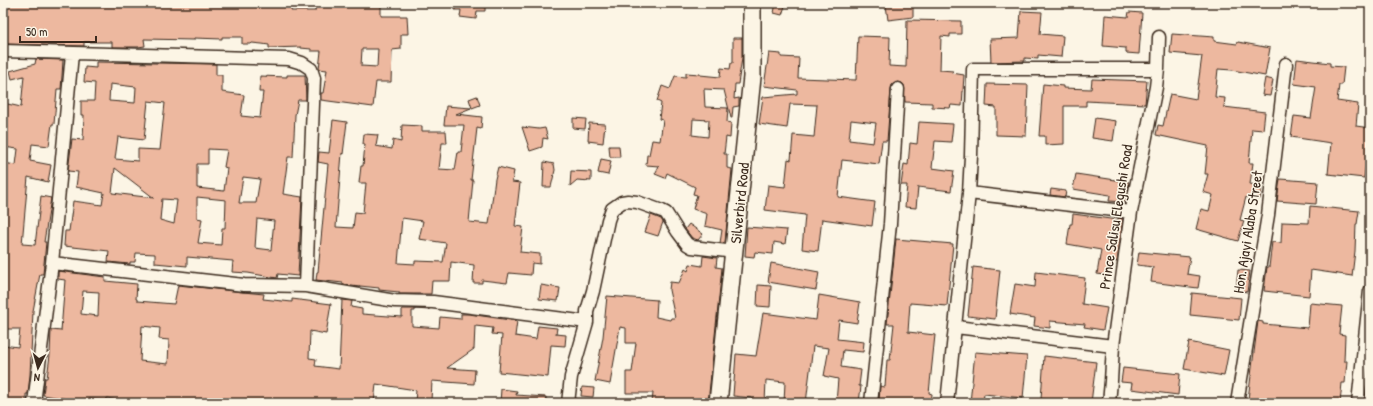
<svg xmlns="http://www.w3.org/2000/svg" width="1373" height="406" viewBox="0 0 1373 406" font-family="'Patrick Hand',sans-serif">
  <rect width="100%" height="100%" fill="#fcf5e5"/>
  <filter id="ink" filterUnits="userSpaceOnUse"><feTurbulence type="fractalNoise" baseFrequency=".025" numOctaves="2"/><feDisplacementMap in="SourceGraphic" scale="8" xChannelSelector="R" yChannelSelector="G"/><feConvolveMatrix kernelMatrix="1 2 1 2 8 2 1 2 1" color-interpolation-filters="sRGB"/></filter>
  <g filter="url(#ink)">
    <path fill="#edb89f" stroke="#3b2a1e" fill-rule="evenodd" d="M3 3 37 4 47 3H197V5L219 3H292L291 11H315L316 3H352L353 6 381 5V16H407L408 34H401V49L392 50 391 82H376L373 107 321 100V93H323L327 70 319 69 321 51H311V49L301 48V47L269 48V45L262 44 252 43 251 44H242V37H222V39L194 38V40L144 39 145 46 138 47H112V42H84V46L3 44ZM362 49H378L377 67 361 66Z
      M455 3H485V11H477L476 19 460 17 461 10H455Z
      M776 3H786L782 15 774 13Z
      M901 3H913V17L888 20 886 5Z
      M1021 11 1042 12 1040 34 1063 36 1061 57 1038 55V59L1025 58V61L991 62 990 39 1019 38Z
      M1129 12 1142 13 1139 54 1126 53V48L1103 46 1105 15 1128 17Z
      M907 20 961 21V34H950V37L941 36 940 70 953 71 952 73 964 75 962 106 951 105 950 108 932 107V103L905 102 904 85 902 83 898 82 892 85 891 89 887 141H882L879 164 842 160 838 197 875 202 872 226 822 219 818 251 802 249 805 215 765 210 768 185 785 187 788 159 791 160 793 135 814 137 817 105 790 104 787 128 759 124 763 97 797 94V90L764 86 769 53 781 54V57L799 58 798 78 856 80 858 36 890 37 889 66 906 67ZM851 120 876 123 873 143 849 140Z
      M1172 34 1214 37V41L1237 44 1238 42 1270 48 1265 76 1232 70 1218 69 1215 97 1225 98 1224 107 1265 112 1263 130 1252 129 1249 163H1253L1250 184 1262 186 1260 199 1246 197 1240 220 1244 221 1238 241 1196 229 1201 209 1209 211 1213 195 1203 192 1208 174H1205L1208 146 1156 135 1158 125 1163 126 1170 94 1196 99 1202 56 1170 53Z
      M733 38H742V58L738 84H735L734 99 739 98V106L733 107 732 118H731L724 90 704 89 705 107 728 108 727 122 731 123 730 138 726 137 724 154H727V168L732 169 725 243H720L722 230 705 226 707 214 693 209 697 195 693 194 695 187 667 173 665 178 655 174 659 166 646 165 647 155H649L652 140 660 141 663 120 659 119 661 103 657 101 662 86 670 89 675 76 686 77V73L700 74V75L720 77 721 68 730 69 731 63H733ZM693 119 709 120 708 137 692 135Z
      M36 59 63 60 62 76 61 89H57L54 124H52L49 146 32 144 30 161 51 165 48 182 28 177 22 244 35 245 41 196 51 198 44 242H46L43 274H40L33 311 30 375 28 394H26V403H3V345L18 347 20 329H3V163L16 165 18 149 3 147V103L21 107 24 76 12 79 10 71 35 64Z
      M1297 59 1330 63V66L1344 67 1342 85H1339L1337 101 1358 104 1356 126 1370 128V164L1366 163 1364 178 1328 174 1331 143 1291 137 1294 116 1311 118 1316 87 1294 84Z
      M96 62 216 64V75H222V92L244 95 241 116 260 118 263 92H259L260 76 287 77V75H305L306 100H298L295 115 293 157H288L283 194 302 197 298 276 278 274 277 278 248 273 232 272 233 261 187 257V266L155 263V254L136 253 135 262H130V264L108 262 109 251 64 246 65 231H69L73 201 102 205 104 193 76 187 78 172 68 171 72 139 83 140 84 115H81V101H94L95 83 84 82 85 67 96 68ZM110 84 136 87 135 103 109 101ZM148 101 165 103 160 150 138 149V161L115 159 118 137 144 140ZM208 149 227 150 224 167 227 168 224 191 197 188V164H208ZM115 168 154 198 112 193ZM243 177 260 179 256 203H239ZM197 197 226 200 225 228H222L221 245 198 243 202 219 197 218ZM162 199 177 200 174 224 160 220ZM257 219 274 221 271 250 255 248Z
      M1265 78 1273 80 1270 96 1262 95Z
      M1092 79 1147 81 1145 104 1086 101V106H1064V144L1045 145V136H1039L1043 84 1063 86V88L1091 89Z
      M987 84 1028 85 1026 136 996 135V107L986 106Z
      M477 96 480 105 472 108 469 99Z
      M446 106 471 108 456 114 482 117 481 129 477 128 471 180H473L469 222 489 224 495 179 498 167 514 171 512 182 520 183 515 226 523 227 520 252 540 254V264L532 263 531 275 509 273 507 283 482 280V283H473L474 265 451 262 450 281H432L431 294H399V292L379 290V288L360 286V287L343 285V283L316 280 317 272H318L328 164 318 162 319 152 329 153 333 120 347 122 343 154 342 153 336 227 353 228 355 212 363 213 366 183H359L361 166H363L365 144H363L364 134 378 135 376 146 392 149 393 140 401 142 402 125 422 126V131H446L447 143H442L439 169 455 170 458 152H461L464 125H444ZM402 218 423 221 419 239 446 243 443 262 415 261V264L398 263Z
      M573 118 586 119 585 129 573 128Z
      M1095 118 1116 121 1113 141 1092 138Z
      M919 122 953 124 951 142 935 141 932 168 954 171 951 191 918 187 916 208 905 207 907 185H901L904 164 908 165 910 143 917 144Z
      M589 123 605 124 603 143 588 141Z
      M522 127 539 129 545 128 548 139 543 138 542 147 530 151Z
      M609 146H619L620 157H610Z
      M601 159 611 161 608 175 598 173Z
      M544 162 554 164 555 170 551 187H543Z
      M571 171 591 172V181L577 180 570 186Z
      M1076 174 1129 182 1125 202 1109 201 1110 195 1073 189Z
      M1280 179 1318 182 1316 204 1277 201Z
      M1051 189 1066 191 1065 197 1050 195Z
      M1310 206 1359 211 1357 224H1356L1355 251 1352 276 1311 270 1309 296 1264 291 1267 267H1269L1272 242 1281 243 1282 222 1309 223Z
      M1073 214 1118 220V218L1123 219 1117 262 1113 261 1111 276 1097 274 1101 250 1067 244 1070 224H1072Z
      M651 215 661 219 663 222 658 236 645 232Z
      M689 224 703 234 698 240 692 238 685 229Z
      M747 227 787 230 785 244 774 242 773 254 755 252 754 257 745 256Z
      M896 239 953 244 947 306 910 303 908 332 935 335 929 393 932 394 931 403H879L880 386 885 387 887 360H890L894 324H887Z
      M1139 252 1190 257 1187 274 1200 276 1198 288 1151 282 1153 267 1137 265Z
      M703 256 717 258 716 267 722 268 708 403H652L653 393H626V372H632L636 343H626V328L620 327 610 384 595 381 603 337 607 296 657 300 656 317 670 320 671 318H675L669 290 670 282 679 283 685 269 688 271 690 264 702 266Z
      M771 263 819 272 816 290 768 282Z
      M973 267 1000 270 995 319 968 316Z
      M1238 270 1250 271 1247 292 1236 290Z
      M58 271 105 277V281L137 284 136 299H137V301L174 304 178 285 243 292 264 294 263 299 292 302V299L331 304 326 334 310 331 309 358 316 359 315 366 339 369 342 300 352 301 351 307 362 309V314L402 317V309H429V310L415 309V311H412V326L439 328 440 317 461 319V314H469L517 321 515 336 536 339 538 326 557 328 556 334 566 335 565 346 551 345 548 377 499 372 502 335 492 334 493 328 475 326 474 349 447 368 475 370 474 384 432 381 431 401H428V403H415L416 390 376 384 374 403H221V401L200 399 199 403H151L123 401 107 398 106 400 89 399V401L74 400 43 395 45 378H47L50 355 51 330 61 331 65 280 58 279ZM83 291 99 292 98 316 81 314ZM142 326 160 328 159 339 169 340 168 364 140 361Z
      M1036 272 1085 278 1082 304 1107 308 1103 330 1084 327 1085 324 1050 321V328L1034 326 1035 318 1010 314 1015 284 1035 287Z
      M541 285 560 288 558 301 539 299Z
      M758 285 771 286 770 307 757 306Z
      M1192 293 1241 298 1239 320 1190 315Z
      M819 295 860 302 857 323 839 320 837 339 864 342 863 352 843 350 841 367 861 370 859 386H861L859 403H836L838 379 824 376 829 348 813 346 806 403H784L785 382 766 380 765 403H752V398L733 396 736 354 756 356 763 313 816 320Z
      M1310 303 1342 306 1339 334 1345 335 1344 361H1347L1345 383H1342L1340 403H1279L1248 399 1258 321 1263 322V324L1308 328Z
      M1189 342 1229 350 1224 376 1184 369Z
      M975 352 1027 356 1023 398 984 394 983 403H970Z
      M1044 356 1096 362 1091 403H1077L1041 399Z
      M1123 368 1180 374 1178 395 1131 389 1132 383 1121 382Z
      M582 387 594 388 593 397 581 396Z
      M501 389 517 391 516 395 546 397V403H500Z"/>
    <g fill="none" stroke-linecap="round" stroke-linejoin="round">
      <defs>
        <path id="street" d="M3 51 289 59 302 63 311 69 314 78 306 286
          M969 193 1131 212
          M52 263 244 285 306 286 395 301 433 302 587 322
          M956 327 1113 346
          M34 403 52 263 72 54
          M568 403 571 377 587 322V311L593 291 608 220 612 209 622 202 628 201 637 202 662 211 666 213 678 232 687 244 692 247 735 252
          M871 403 890 224 898 89
          M947 403 969 193 971 156 973 69H1158
          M1109 403 1111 381 1113 346 1131 212 1156 87 1158 69 1159 37
          M1237 403 1268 215 1286 64
          M1358 403 1370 291"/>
        <path id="secondary" d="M718 403 752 77V3"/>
      </defs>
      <use href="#street" stroke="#3b2a1e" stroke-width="15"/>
      <use href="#secondary" stroke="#3b2a1e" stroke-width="20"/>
      <use href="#street" stroke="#fcf5e5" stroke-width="12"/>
      <use href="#secondary" stroke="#fcf5e5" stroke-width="17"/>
    </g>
  </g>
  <g text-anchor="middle" stroke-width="3" stroke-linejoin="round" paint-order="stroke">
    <g font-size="15" fill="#3b2a1e" stroke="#fcf5e5">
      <text transform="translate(740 203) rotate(-84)" y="5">Silverbird Road</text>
      <text transform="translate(1116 217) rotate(-81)" y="5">Prince Salisu Elegushi Road</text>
      <text transform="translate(1248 232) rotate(-81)" y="5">Hon. Ajayi Alaba Street</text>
    </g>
  </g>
  <rect width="1373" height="406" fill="none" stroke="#fcf5e5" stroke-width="16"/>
  <rect x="8" y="8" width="1357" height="390" fill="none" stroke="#3b2a1e" stroke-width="1.5" filter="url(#ink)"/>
  <g transform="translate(38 368) rotate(186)" stroke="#fcf5e5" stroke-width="3" paint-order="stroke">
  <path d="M0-3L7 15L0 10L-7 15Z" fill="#3b2a1e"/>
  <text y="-6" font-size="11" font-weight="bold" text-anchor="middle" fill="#3b2a1e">N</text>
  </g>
  <path d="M20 36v6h76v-6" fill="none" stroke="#3b2a1e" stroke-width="2"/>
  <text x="26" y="36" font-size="12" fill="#3b2a1e" stroke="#fcf5e5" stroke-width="3" paint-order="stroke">50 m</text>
</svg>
